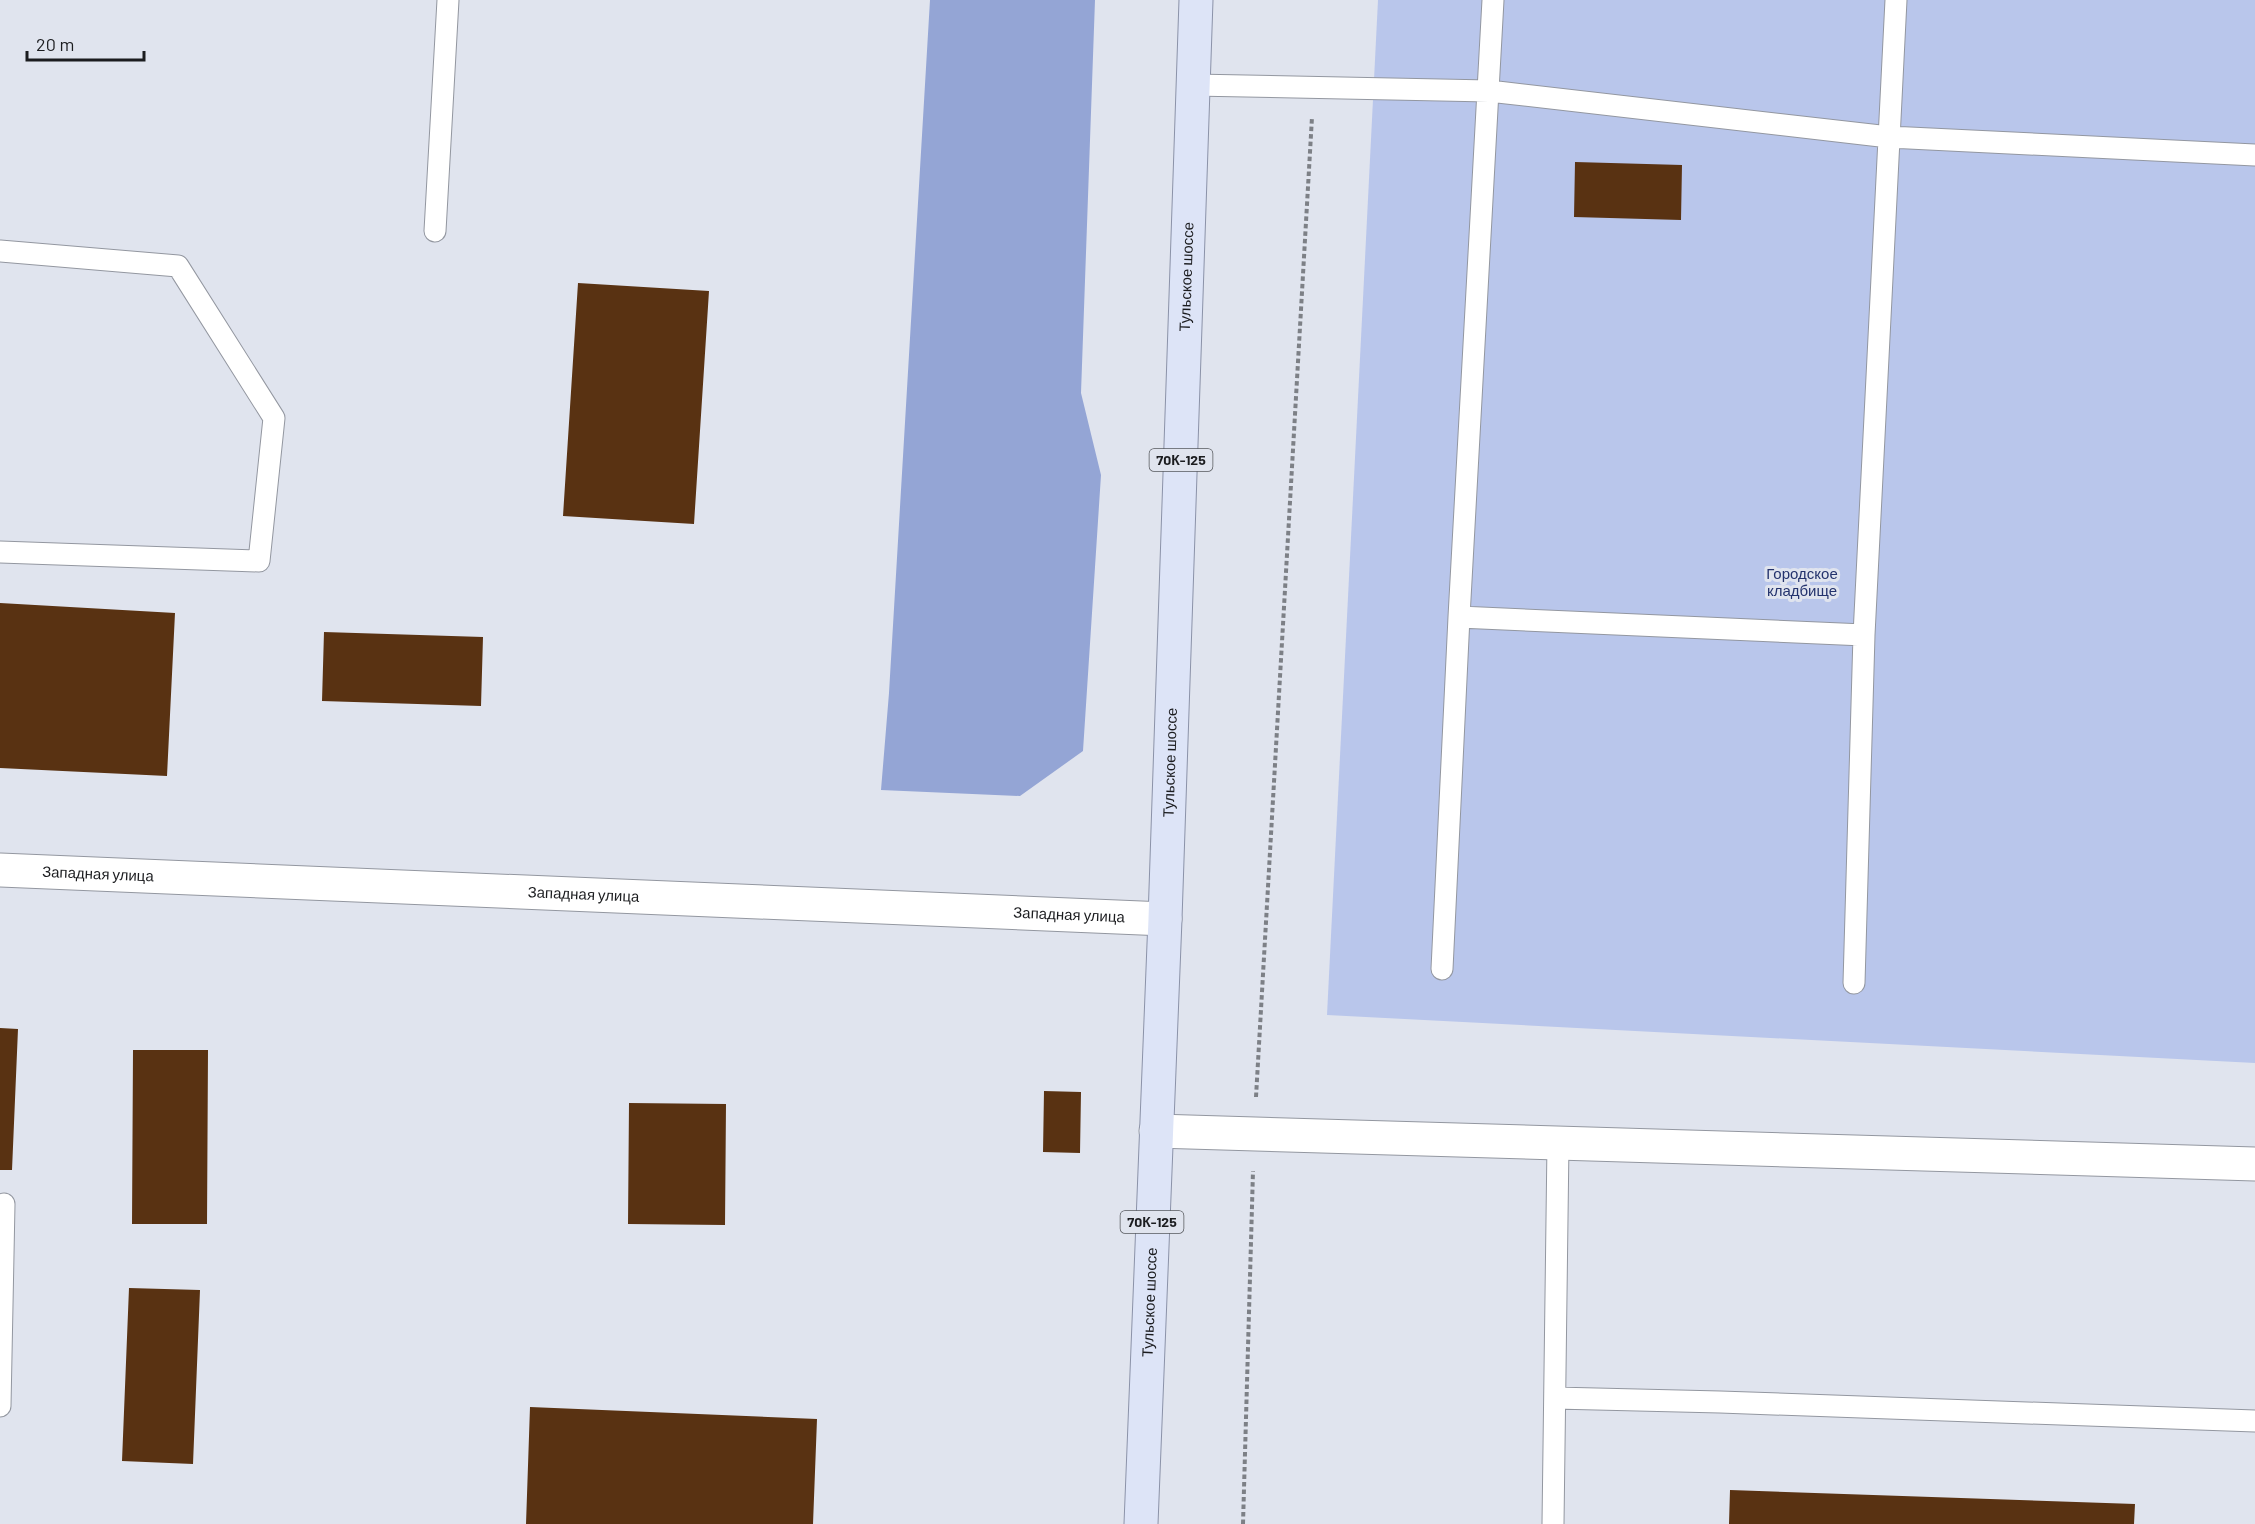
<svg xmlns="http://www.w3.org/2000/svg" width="2255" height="1524" viewBox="0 0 2255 1524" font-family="Barlow,sans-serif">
  <rect width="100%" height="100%" fill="#e0e4ee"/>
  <path fill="#b9c6eb" d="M1378 0H2255V1063L1327 1015Z"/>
  <path fill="#94a5d5" d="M930 0H1095L1081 393 1101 475 1083 751 1020 796 881 790 889 693Z"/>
  <path fill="#593212" d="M1575 162 1682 165 1681 220 1574 217Z
    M578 283 709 291 694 524 563 516Z
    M0 603 175 613 167 776 0 768Z
    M324 632 483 637 481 706 322 701Z
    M0 1028 18 1029 12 1170H0Z
    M133 1050H208L207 1224H132Z
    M1044 1091 1081 1092 1080 1153 1043 1152Z
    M629 1103 726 1104 725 1225 628 1224Z
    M129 1288 200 1290 193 1464 122 1461Z
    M530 1407 817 1419 813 1524H526Z
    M1730 1490 2135 1504 2134 1524H1729Z"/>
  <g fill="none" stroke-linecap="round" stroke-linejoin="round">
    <defs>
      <path id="service" d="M1193 85 1489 91 1889 137 2255 155
        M435 231 448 0
        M0 251 178 266 274 418 259 561 0 552
        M1459 617 1864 635
        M1442 969 1459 617 1493 0
        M1854 983 1864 635 1896 0
        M1555 1398 1720 1402 2255 1421
        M0 1406 4 1204
        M1553 1524 1558 1143"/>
      <g id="minor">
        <path id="s1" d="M0 870 1165 919"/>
      </g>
      <path id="tertiary" d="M1156 1131 2255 1164"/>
      <g id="primary">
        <path id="s2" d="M1141 1524 1165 919 1196 0"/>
      </g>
    </defs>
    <use href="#service" stroke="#9397a0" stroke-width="23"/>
    <use href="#minor" stroke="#9397a0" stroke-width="35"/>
    <use href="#tertiary" stroke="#9397a0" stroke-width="35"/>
    <use href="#primary" stroke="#8b92a8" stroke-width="35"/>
    <path stroke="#7d8086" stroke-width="4" stroke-dasharray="4.5 3" stroke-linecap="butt" d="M1256 1097 1312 117
      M1243 1524 1253 1171"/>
    <use href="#service" stroke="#fff" stroke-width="21"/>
    <use href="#minor" stroke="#fff" stroke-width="33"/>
    <use href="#tertiary" stroke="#fff" stroke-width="33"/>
    <use href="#primary" stroke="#dde4f7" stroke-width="33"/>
  </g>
  <g text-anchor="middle" stroke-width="6" stroke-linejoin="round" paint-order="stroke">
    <g fill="#e0e4ee" stroke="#56585d" stroke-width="1.5">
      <rect x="1149.5" y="449" width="63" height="22" rx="4.5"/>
      <rect x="1120.5" y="1211" width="63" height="22" rx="4.5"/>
    </g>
    <g font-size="14" font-weight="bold" fill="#1b1c1f">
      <text x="1181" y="465">70К-125</text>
      <text x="1152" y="1227">70К-125</text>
    </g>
    <g font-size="15" fill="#1b1c1f" stroke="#e0e4ee">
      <text dy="5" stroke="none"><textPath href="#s2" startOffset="1248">Тульское шоссе</textPath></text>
      <text dy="5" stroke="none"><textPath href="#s2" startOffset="762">Тульское шоссе</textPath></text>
      <text dy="5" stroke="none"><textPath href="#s1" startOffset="98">Западная улица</textPath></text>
      <text dy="5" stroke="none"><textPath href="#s1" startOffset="584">Западная улица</textPath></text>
      <text dy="5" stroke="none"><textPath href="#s1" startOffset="1070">Западная улица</textPath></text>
      <text dy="5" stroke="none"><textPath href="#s2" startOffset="222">Тульское шоссе</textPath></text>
    </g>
    <g font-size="15" fill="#24336d" stroke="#e0e4ee">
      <text x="1802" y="579">Городское<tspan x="1802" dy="17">кладбище</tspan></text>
    </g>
  </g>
  <path d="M27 51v9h117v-9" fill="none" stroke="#1b1c1f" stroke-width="3"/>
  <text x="36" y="51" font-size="18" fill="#1b1c1f" stroke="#e0e4ee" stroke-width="4.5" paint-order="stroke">20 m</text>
</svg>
